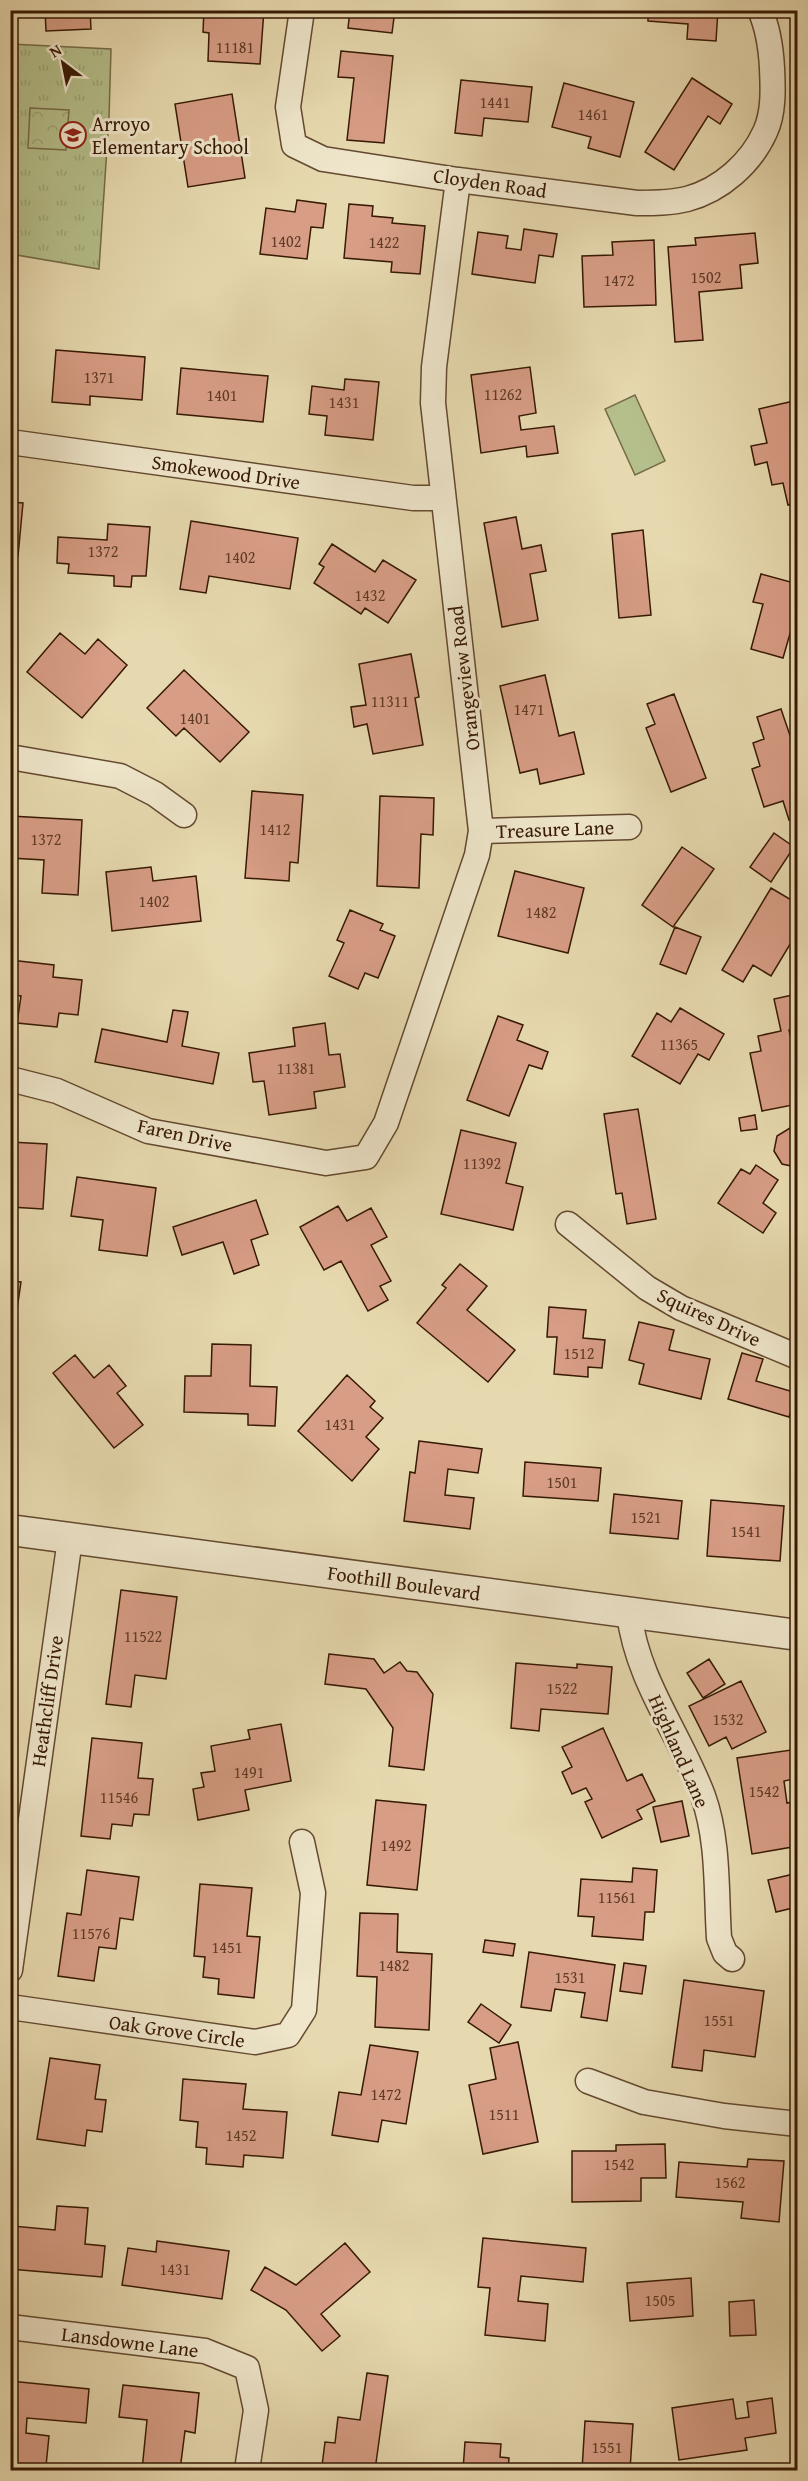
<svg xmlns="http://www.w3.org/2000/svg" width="808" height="2481" viewBox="0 0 808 2481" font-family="'Gentium Book Plus',serif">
  <defs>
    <pattern id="grass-tufts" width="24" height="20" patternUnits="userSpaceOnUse" patternTransform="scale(1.5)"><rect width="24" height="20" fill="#b5bf8b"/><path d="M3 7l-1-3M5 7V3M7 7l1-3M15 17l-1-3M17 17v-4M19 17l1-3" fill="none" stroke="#9ca476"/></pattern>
    <pattern id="park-crowns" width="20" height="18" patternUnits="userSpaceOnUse" patternTransform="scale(1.5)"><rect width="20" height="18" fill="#b5bf8b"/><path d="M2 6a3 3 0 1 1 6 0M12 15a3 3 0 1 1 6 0" fill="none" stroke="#9ca476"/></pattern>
  </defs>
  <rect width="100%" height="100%" fill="#e7d9af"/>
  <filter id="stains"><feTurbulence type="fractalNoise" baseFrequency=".00333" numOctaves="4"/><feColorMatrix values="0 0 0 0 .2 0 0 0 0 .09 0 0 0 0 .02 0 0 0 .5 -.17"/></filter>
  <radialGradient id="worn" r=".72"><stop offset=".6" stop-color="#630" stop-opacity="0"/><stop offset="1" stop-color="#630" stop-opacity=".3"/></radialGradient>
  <path fill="url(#grass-tufts)" stroke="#766c48" stroke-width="1.5" d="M10 44 111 49 109 117 99 269 11 254Z"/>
  <path fill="url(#park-crowns)" stroke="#766c48" stroke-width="1.5" d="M30 108 69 110 66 150 28 148Z"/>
  <path fill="#b5bf8b" stroke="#766c48" stroke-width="1.5" d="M635 395 665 461 635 475 605 409Z"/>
  <path fill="#d79d85" stroke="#371904" stroke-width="1.5" d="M45 10H90L91 29 46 31Z
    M204 10H264L260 64 208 61 209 33 203 32Z
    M350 10H395L392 33 348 28Z
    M648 10H718L716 41 687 39 688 24 648 21Z
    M341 51 393 56 384 143 347 140 354 78 338 77Z
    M692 78 732 104 720 124 708 116 674 170 645 152Z
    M461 80 532 87 528 122 484 118 482 136 455 133Z
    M564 83 634 102 620 157 588 148 591 137 552 127Z
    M232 94 245 178 188 187 175 104Z
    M297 200 326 204 323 228 311 227 307 259 260 254 266 208 295 212Z
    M349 204 373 206 372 216 393 218 392 223 425 226 420 274 391 272 392 262 344 258Z
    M524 229 557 234 553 257 539 255 535 283 472 274 478 232 508 236 506 248 521 250Z
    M755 233 758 263 740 265 742 288 699 292 703 340 675 342 668 247 696 245 695 238Z
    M654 240 656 305 584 307 582 256 613 255 612 242Z
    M10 344 16 345 10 388Z
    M56 350 145 357 142 400 90 396V405L52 402Z
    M530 367 536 413 519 416 521 430 554 426 558 453 527 457 526 446 481 453 471 375Z
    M181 368 268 376 263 422 177 414Z
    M345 379 379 382 373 440 325 435 327 416 309 414 312 386 344 390Z
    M798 400V503L788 505 783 483 772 485 767 462 755 465 751 446 767 443 759 409Z
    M10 502 23 503 18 556H10Z
    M516 517 522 549 541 545 546 571 530 574 538 620 502 627 484 523Z
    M191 521 298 538 290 589 209 576 206 593 180 589Z
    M108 524 150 527 146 576H132L131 587 114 586V576L68 573 69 564 57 563 58 537 107 540Z
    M643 530 651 615 619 618 612 534Z
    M332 544 375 572 383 560 416 580 388 623 365 608 361 614 314 583 324 567 319 564Z
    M761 574 798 584V606L783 658 751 649 763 604 753 602Z
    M60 633 85 654 98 639 127 665 82 718 27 672Z
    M411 654 419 697 415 698 423 745 373 754 367 724 354 727 351 707 366 705 359 664Z
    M184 670 249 732 220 762 184 728 176 736 147 708Z
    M545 675 559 736 574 732 584 774 540 784 537 769 520 773 500 686Z
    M674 694 706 778 671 792 646 728 655 724 647 704Z
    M781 709 798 759V817L789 820 783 801 764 807 752 769 760 766 753 743 764 739 757 717Z
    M252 791 303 795 298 863 290 862 289 881 245 878Z
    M380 796 434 798 433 835 421 834 419 888 377 886Z
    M10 816 82 820 78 895 42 893 44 860 10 858Z
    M774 833 794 847 771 882 750 867Z
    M682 847 714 869 673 927 642 905Z
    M151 867 153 881 196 876 201 921 112 931 106 872Z
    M515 871 584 888 568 953 498 936Z
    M771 888 798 904V931L771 976 753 965 743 982 722 970Z
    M350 910 383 924 380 930 395 936 378 978 365 973 358 989 329 976 344 943 337 940Z
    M675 927 701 937 686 974 660 964Z
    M10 960 54 965 53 977 82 980 78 1015 59 1013 57 1027 17 1023 21 996 10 995Z
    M797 994 798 1028 789 1030 798 1069V1104L762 1111 750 1053 761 1051 758 1036 781 1031 774 999Z
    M680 1008 724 1034 709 1060 698 1054 680 1084 632 1056 657 1013 671 1022Z
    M173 1010 188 1012 182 1046 219 1053 213 1084 95 1062 102 1029 167 1042Z
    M498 1016 523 1025 517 1040 548 1052 542 1069 529 1065 509 1116 467 1100Z
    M325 1023 329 1055 340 1054 345 1087 314 1092 316 1108 269 1115 264 1081 253 1082 249 1053 295 1046 293 1028Z
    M638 1109 656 1219 627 1224 622 1193 616 1194 604 1114Z
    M755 1115 757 1129 741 1131 739 1118Z
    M790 1128H798L796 1167 782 1164 774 1151 777 1136Z
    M461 1130 516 1143 506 1183 523 1187 513 1230 441 1214Z
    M10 1142 47 1144 43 1209 10 1207Z
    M756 1165 778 1180 763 1203 776 1213 763 1233 718 1203 741 1169 750 1174Z
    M77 1177 156 1188 147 1256 99 1250 103 1220 71 1216Z
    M256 1200 268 1234 251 1240 259 1265 234 1274 223 1242 182 1255 173 1227Z
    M338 1206 347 1221 371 1208 387 1237 371 1245 391 1281 380 1286 388 1300 368 1311 341 1261 324 1270 300 1227Z
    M460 1264 487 1286 467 1310 515 1350 488 1382 417 1323 446 1288 442 1285Z
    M10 1281 21 1282 12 1344H10Z
    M549 1307 586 1310 583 1338 605 1340 602 1368 588 1367V1377L554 1374 557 1337H547Z
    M639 1322 674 1330 669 1350 710 1359 701 1399 639 1384 644 1364 629 1360Z
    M212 1344 251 1345 250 1386 277 1387 275 1426 248 1425V1414L184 1412 185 1376H211Z
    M742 1353 763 1359 756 1381 797 1393 789 1417 728 1399Z
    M75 1355 94 1378 109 1365 126 1386 117 1393 143 1425 114 1448 53 1373Z
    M347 1375 375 1401 370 1407 383 1418 366 1437 379 1449 352 1481 298 1431Z
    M419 1441 482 1449 478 1473 448 1469 445 1495 474 1498 470 1529 404 1521 410 1472 415 1473Z
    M525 1462 601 1468 598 1501 523 1496Z
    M614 1494 682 1501 678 1539 610 1533Z
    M711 1500 784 1506 780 1561 707 1556Z
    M797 1500H798V1577L792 1576Z
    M121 1590 177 1597 166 1679 135 1675 131 1707 106 1704Z
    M10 1614 17 1615 10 1666Z
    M329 1654 374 1659 384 1673 400 1662 407 1671 417 1672 433 1694 424 1770 389 1766 393 1728 366 1689 325 1684Z
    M709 1659 725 1684 703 1698 687 1673Z
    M516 1663 577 1668V1664L612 1667 608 1714 541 1709 539 1731 511 1728Z
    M741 1681 766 1732 732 1749 726 1737 709 1746 689 1706Z
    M281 1724 291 1781 245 1790 249 1810 198 1820 193 1789 204 1787 201 1773 215 1771 211 1746 250 1739 248 1730Z
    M603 1728 627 1781 642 1774 655 1801 637 1810 642 1819 602 1838 585 1802 592 1799 586 1788 572 1794 562 1772 572 1767 562 1747Z
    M92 1738 142 1743 138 1778 153 1779 149 1815 134 1814 132 1826 112 1824 110 1839 81 1836Z
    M798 1749V1778L784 1781 787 1803 798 1801V1846L752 1854 737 1758Z
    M376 1800 426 1805 417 1890 367 1885Z
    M682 1801 689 1836 661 1842 653 1807Z
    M633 1868 657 1870 654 1912H645L643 1940 592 1936 594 1917 578 1916 581 1879 632 1882Z
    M87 1870 139 1877 133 1920 120 1918 116 1949 99 1947 94 1981 58 1976 67 1913 81 1915Z
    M798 1873V1926L793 1908 776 1912 768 1880Z
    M200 1884 252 1888 247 1936 260 1937 254 1998 218 1994 219 1979 203 1977 205 1957 194 1956Z
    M360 1913 398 1914 397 1952 432 1954 429 2030 375 2027 377 1977 357 1976Z
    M485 1940 515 1944 513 1956 483 1952Z
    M529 1952 615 1965 607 2021 581 2017 585 1993 555 1989 551 2011 521 2007Z
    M624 1963 646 1966 642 1994 620 1991Z
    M684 1980 764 1991 755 2057 704 2050 702 2071 672 2067Z
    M481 2004 511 2025 499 2043 468 2022Z
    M518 2042 538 2142 483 2154 469 2085 496 2079 490 2048Z
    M370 2045 418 2052 406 2124 382 2120 378 2142 332 2135 339 2092 361 2095Z
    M50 2058 100 2065 95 2099 106 2100 102 2132 87 2130 85 2146 37 2139Z
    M183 2079 246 2084 243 2109 287 2112 283 2158 244 2155 243 2167 206 2164 207 2148 196 2147 198 2122 180 2120Z
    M665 2144 666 2178H641V2201L572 2202V2151H616V2145Z
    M748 2159 784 2161 779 2222 741 2218 743 2202 676 2197 679 2162 747 2167Z
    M57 2206 88 2208 85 2244 105 2246 102 2277 10 2269 13 2226 55 2230Z
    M483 2238 586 2248 583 2282 521 2276 518 2301 548 2304 545 2341 485 2335 490 2288 478 2287Z
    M157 2241 229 2251 222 2299 122 2285 128 2248 156 2252Z
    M345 2243 370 2272 321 2314 340 2336 322 2351 286 2310 251 2290 265 2267 296 2285Z
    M691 2278 693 2316 630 2321 627 2283Z
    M754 2300 756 2335 730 2336 729 2302Z
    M367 2373 388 2376 375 2470H337V2469L322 2466 325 2442 335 2443 338 2417 360 2420Z
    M10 2381 89 2389 86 2423 27 2418 26 2433 49 2436 46 2466 10 2463Z
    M123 2385 199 2393 195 2433 185 2431 180 2470H142L147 2420 119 2417Z
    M772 2398 776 2433 745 2438 747 2450 679 2460 672 2408 733 2399 736 2419 749 2417 747 2402Z
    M585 2421 633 2424 630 2470H582Z
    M465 2442 501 2444 500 2457 509 2458 508 2470H463Z"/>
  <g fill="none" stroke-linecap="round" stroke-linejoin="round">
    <defs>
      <path id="minor" d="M302 10 288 107 294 145 323 159 458 180 637 203C654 203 671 203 687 199 721 190 751 163 765 132 774 113 773 89 772 68 771 49 768 28 760 10
        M10 442 413 498H442
        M10 757 120 776 155 794 184 815
        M481 831 629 827
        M10 1079 57 1091 148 1131 326 1163 366 1157 386 1123 477 855 481 831 433 403 434 367 458 180
        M568 1224 647 1288 681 1308 798 1357
        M629 1613C637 1681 680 1734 703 1796 719 1840 716 1892 719 1938L725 1953 732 1959
        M10 1970 70 1539
        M10 2007 255 2042 288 2035 304 2010 313 1893 302 1842
        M588 2081 644 2102 724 2116 798 2124
        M10 2327 205 2351 247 2368 256 2410 247 2470"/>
      <path id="tertiary" d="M10 1530 798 1635"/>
    </defs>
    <use href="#minor" stroke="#63492f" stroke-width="27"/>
    <use href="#tertiary" stroke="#63492f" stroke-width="33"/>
    <use href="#minor" stroke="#efe6cb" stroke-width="24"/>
    <use href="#tertiary" stroke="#efe6cb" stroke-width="30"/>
  </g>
  <defs>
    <symbol id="school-ring" viewBox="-11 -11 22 22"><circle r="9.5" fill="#efe6cb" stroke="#8f2418" stroke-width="1.5"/><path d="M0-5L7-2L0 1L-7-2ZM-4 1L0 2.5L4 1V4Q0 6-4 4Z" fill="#8f2418"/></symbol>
  </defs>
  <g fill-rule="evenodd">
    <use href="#school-ring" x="58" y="120" width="30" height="30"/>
  </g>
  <g text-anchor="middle" stroke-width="6" stroke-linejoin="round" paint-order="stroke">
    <g font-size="16" fill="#5f3a24">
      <text x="235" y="53">11181</text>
      <text x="495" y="108">1441</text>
      <text x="593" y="120">1461</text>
      <text x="286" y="247">1402</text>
      <text x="384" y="248">1422</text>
      <text x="706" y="283">1502</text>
      <text x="619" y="286">1472</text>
      <text x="99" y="383">1371</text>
      <text x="503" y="400">11262</text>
      <text x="222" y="401">1401</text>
      <text x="344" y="408">1431</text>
      <text x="103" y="557">1372</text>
      <text x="240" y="563">1402</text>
      <text x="370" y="601">1432</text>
      <text x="390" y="707">11311</text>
      <text x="529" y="715">1471</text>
      <text x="195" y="724">1401</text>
      <text x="275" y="835">1412</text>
      <text x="46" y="845">1372</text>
      <text x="154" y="907">1402</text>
      <text x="541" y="918">1482</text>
      <text x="679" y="1050">11365</text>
      <text x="296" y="1074">11381</text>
      <text x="482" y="1169">11392</text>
      <text x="579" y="1359">1512</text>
      <text x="340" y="1430">1431</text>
      <text x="562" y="1488">1501</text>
      <text x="646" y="1523">1521</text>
      <text x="746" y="1537">1541</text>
      <text x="143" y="1642">11522</text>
      <text x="562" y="1694">1522</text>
      <text x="728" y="1725">1532</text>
      <text x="249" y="1778">1491</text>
      <text x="764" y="1797">1542</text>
      <text x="119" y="1803">11546</text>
      <text x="396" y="1851">1492</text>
      <text x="617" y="1903">11561</text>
      <text x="91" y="1939">11576</text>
      <text x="227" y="1953">1451</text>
      <text x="394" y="1971">1482</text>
      <text x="570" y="1983">1531</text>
      <text x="719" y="2026">1551</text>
      <text x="386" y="2100">1472</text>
      <text x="504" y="2120">1511</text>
      <text x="241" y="2141">1452</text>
      <text x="619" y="2170">1542</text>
      <text x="730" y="2188">1562</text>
      <text x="175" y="2275">1431</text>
      <text x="660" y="2306">1505</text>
      <text x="607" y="2453">1551</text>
    </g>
    <g font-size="20" fill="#371904" stroke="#efe6cb" text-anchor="start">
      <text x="92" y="131">Arroyo<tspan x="92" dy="23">Elementary School</tspan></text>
    </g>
    <g font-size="20" fill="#371904" stroke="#efe6cb">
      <text transform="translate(490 183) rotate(8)" y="7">Cloyden Road</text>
      <text transform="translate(226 472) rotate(8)" y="7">Smokewood Drive</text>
      <text transform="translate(464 678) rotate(-97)" y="7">Orangeview Road</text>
      <text transform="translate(555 829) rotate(-2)" y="7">Treasure Lane</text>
      <text transform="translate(185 1135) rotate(12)" y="7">Faren Drive</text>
      <text transform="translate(709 1317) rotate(25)" y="7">Squires Drive</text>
      <text transform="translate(404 1583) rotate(8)" y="7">Foothill Boulevard</text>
      <text transform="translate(47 1701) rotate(-82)" y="7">Heathcliff Drive</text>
      <text transform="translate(679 1751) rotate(66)" y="7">Highland Lane</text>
      <text transform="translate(177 2031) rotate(8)" y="7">Oak Grove Circle</text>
      <text transform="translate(130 2342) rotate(7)" y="7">Lansdowne Lane</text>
    </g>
  </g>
  <rect width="808" height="2481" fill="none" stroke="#e7d9af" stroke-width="36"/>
  <rect x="12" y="12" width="784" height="2457" fill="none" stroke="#371904" stroke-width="3"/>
  <rect x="18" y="18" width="772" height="2445" fill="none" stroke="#371904" stroke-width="1.5"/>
  <g transform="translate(63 63) rotate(328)" stroke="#efe6cb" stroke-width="4.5" paint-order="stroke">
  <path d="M0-4.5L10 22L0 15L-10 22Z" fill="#371904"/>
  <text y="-9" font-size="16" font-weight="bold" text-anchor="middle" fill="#371904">N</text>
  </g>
  <rect width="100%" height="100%" filter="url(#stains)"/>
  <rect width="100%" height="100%" fill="url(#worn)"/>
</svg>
